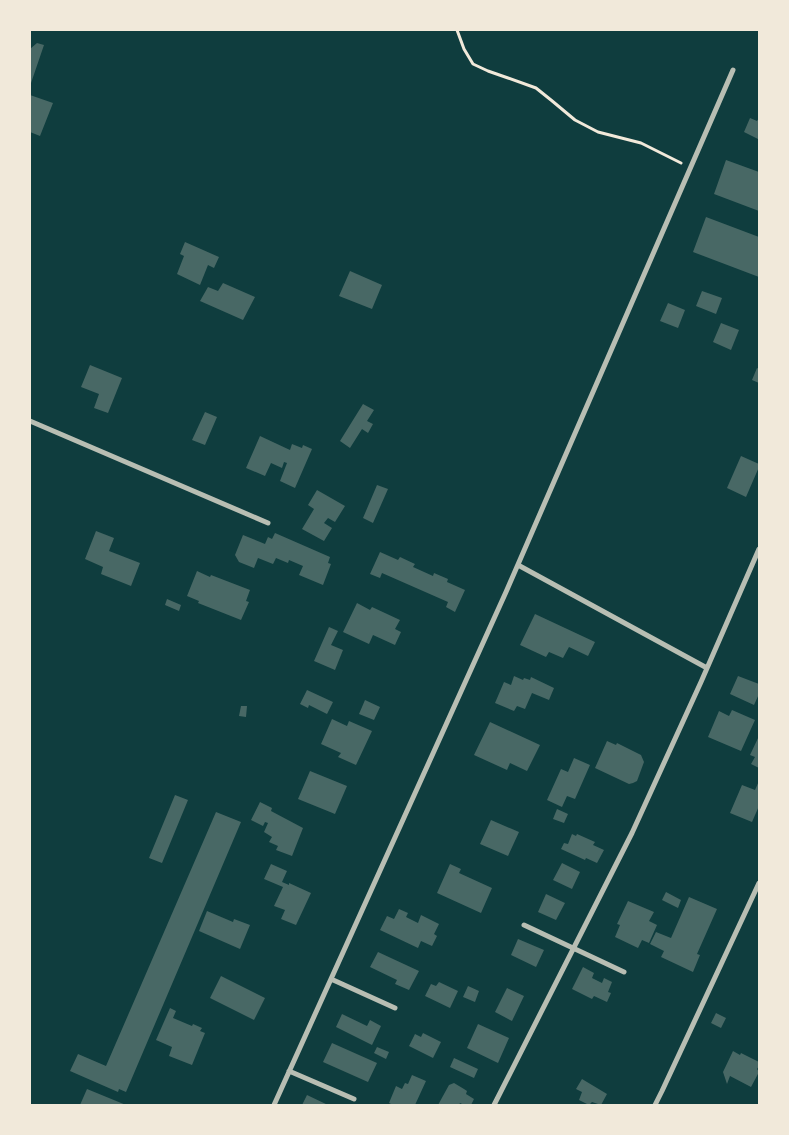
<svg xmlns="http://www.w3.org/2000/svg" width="789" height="1135" viewBox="0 0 789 1135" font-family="Georgia,serif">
  <rect width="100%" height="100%" fill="#0f3d3e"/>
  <path fill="#486865" d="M37 43 44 45 30 86V49Z
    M30 95 53 103 40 136 30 132Z
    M750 118 757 121 759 118V136L758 139 744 132Z
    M726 160 759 172V211L714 194Z
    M706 217 759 237V277L693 252Z
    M185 242 219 257 214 268 208 265 200 285 177 274 184 256 180 254Z
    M350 271 382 285 372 309 339 296Z
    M223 283 255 297 243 320 200 301 208 287 218 291Z
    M702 291 722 298 716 314 696 306Z
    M668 303 685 310 678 328 660 321Z
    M721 323 739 330 731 350 713 342Z
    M90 365 122 378 108 413 94 408 99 394 81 387Z
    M757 368 759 369V383L752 380Z
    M363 404 374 410 367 421 373 424 368 433 362 429 350 448 340 441Z
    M205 412 217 417 205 445 192 440Z
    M260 436 290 450 292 444 302 448 303 445 312 449 295 488 280 481 287 463 284 462 282 468 271 463 265 476 246 468Z
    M741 456 759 464V467L746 497 727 488Z
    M377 485 388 489 373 523 363 518Z
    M317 490 345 506 335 522 328 518 324 523 332 528 324 541 302 529 314 509 308 505Z
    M96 531 114 538 109 551 140 563 131 586 101 574 103 567 85 559Z
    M275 533 330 557 328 563 331 564 323 585 299 575 303 566 289 560 288 563 276 558 273 564 258 558 254 568 239 562 235 555 243 535 265 544 268 537 272 539Z
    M380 552 398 560 400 557 415 564 413 567 433 576 434 573 448 579 447 582 465 590 455 612 446 607 448 602 382 573 380 578 370 574Z
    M197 571 210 577 211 575 250 590 246 601 249 602 241 620 198 603 199 601 187 596Z
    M167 599 181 605 179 611 165 605Z
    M357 603 370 610 372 607 400 620 395 629 401 632 395 645 373 635 369 644 343 632Z
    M535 614 595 642 588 656 569 647 563 658 549 652 546 657 520 645Z
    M329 627 338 631 331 645 343 650 335 670 314 661Z
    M514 676 523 680 524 678 530 680 531 677 554 688 549 700 532 693 525 709 517 706 514 711 495 703 504 682 511 685Z
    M738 676 759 684V694L754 705 730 694Z
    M307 690 333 702 327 714 309 705 308 708 300 704Z
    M365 700 380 707 374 720 359 714Z
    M241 706H247L246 717 239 716Z
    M732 710 755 720 741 751 708 737 719 711 729 716Z
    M332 719 347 726 349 721 372 731 356 765 338 757 341 753 321 744Z
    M490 722 540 745 527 771 510 763 507 770 474 755Z
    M759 736V768L751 764 755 757 750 755Z
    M607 741 616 745 617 743 641 755 644 762 637 781 633 783 629 784 595 768Z
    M574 758 590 765 575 799 567 796 562 807 547 800 561 769 568 772Z
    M310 771 347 786 335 814 298 799Z
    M759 781V806L752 822 730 813 742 785 755 790Z
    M175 795 188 800 162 863 149 858Z
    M260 802 272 808 271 811 303 828 292 856 276 850 278 846 269 842 272 837 264 832 268 823 265 822 263 826 251 820Z
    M557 809 568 814 564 823 553 819Z
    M216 812 241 822 126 1092 119 1089 118 1092 70 1071 78 1054 106 1066Z
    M491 820 519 832 508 856 480 844Z
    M572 834 576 836 577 834 595 842 593 845 604 850 597 863 586 858 585 860 561 849 564 843 568 844Z
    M562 863 580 872 572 889 553 880Z
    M271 864 287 871 282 882 289 885V883L311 893 296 925 281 919 285 910 274 906 283 887 264 879Z
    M450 864 461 869 459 873 492 888 481 913 437 893Z
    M666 892 681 900 678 908 662 900Z
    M546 894 565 903 556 920 538 912Z
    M689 897 717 909 697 954 700 955 693 972 661 957 664 951 650 944 656 932 671 938Z
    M628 901 654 912 649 921 657 925 649 943 642 940 638 948 615 937 620 925 617 924Z
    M399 909 408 913 406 917 418 923 421 915 439 924 434 934 437 936 432 946 421 941 418 948 380 930 387 916 394 919Z
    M207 911 233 922 234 919 250 925 240 949 199 931Z
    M518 939 544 950 536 967 511 955Z
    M378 952 419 971 409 990 395 984 397 980 370 967Z
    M583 967 594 973 592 978 602 983 604 978 612 982 608 992 611 993 607 1002 594 996 592 999 572 989Z
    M221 976 265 998 254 1020 210 998Z
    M439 982 458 991 450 1008 425 996 431 984 436 986Z
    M468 986 479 991 475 1002 463 997Z
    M507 988 524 996 512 1021 495 1012Z
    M170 1008 176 1011 173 1018 192 1026 193 1024 202 1028 200 1031 205 1033 192 1065 169 1056 172 1047 156 1040Z
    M716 1013 726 1018 721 1028 711 1023Z
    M342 1014 367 1026 370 1020 381 1026 372 1045 336 1027Z
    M478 1024 509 1038 498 1063 467 1048Z
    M423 1033 441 1042 433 1058 409 1046 415 1034 421 1037Z
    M332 1043 377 1063 368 1082 323 1062Z
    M377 1047 389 1052 386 1059 374 1053Z
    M733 1051 740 1055 741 1053 759 1062V1066L757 1069 759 1072 751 1087 730 1076 727 1084 723 1072Z
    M454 1058 478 1069 474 1078 450 1067Z
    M412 1075 426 1081 415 1105H393L389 1103 396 1086 402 1089 405 1083 408 1084Z
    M582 1079 607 1094 601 1105 592 1102 589 1105 579 1100 582 1092 576 1089Z
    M454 1083 464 1089 467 1091 466 1094 474 1099 471 1105H464L460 1103 459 1105H438L449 1085Z
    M87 1089 126 1105H80Z
    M307 1095 328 1105H302Z"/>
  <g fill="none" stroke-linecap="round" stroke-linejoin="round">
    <path stroke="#f1e9da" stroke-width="3" d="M457 30 464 49 473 64 488 71 508 78 536 88 551 100 575 120 598 132 641 143 681 163"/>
    <path stroke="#b8beb3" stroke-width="5" d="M30 421 268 523
      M518 565 707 668
      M524 925 624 972
      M331 979 395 1008
      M289 1071 354 1099
      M274 1105 506 592 733 70
      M494 1105 632 833 701 682 759 549
      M655 1105 662 1091 759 883"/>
  </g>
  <rect width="789" height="1135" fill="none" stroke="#f1e9da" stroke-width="62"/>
</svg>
